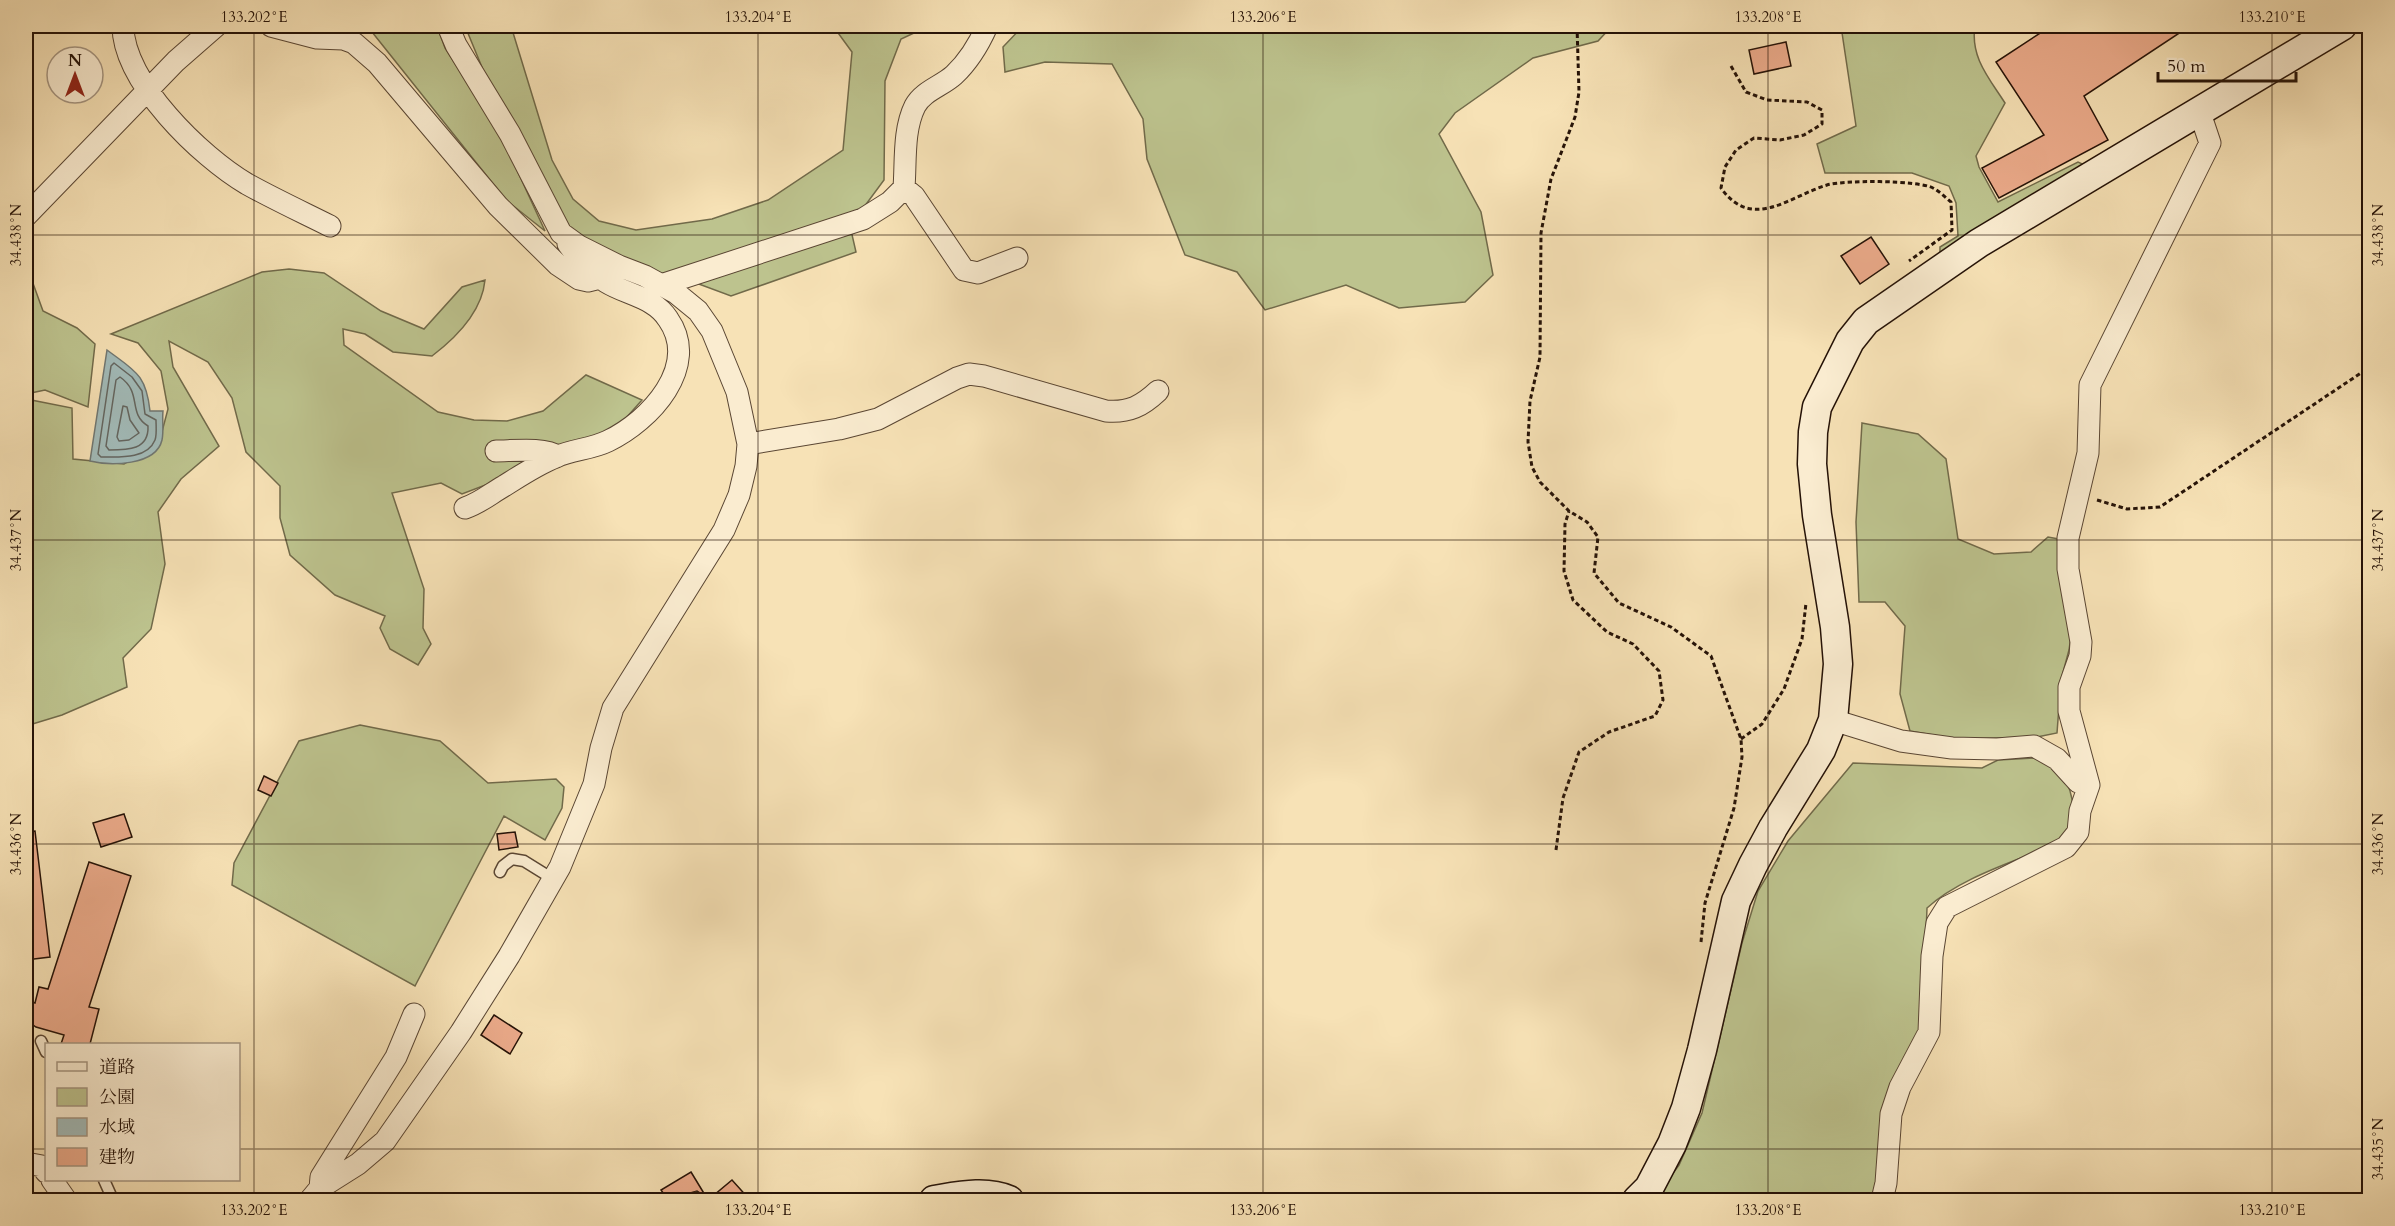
<svg xmlns="http://www.w3.org/2000/svg" width="2395" height="1226" viewBox="0 0 2395 1226" font-family="Cardo,'Noto Serif JP',serif">
  <rect width="100%" height="100%" fill="#f7e2b6"/>
  <filter id="stains"><feTurbulence type="fractalNoise" baseFrequency=".00333" numOctaves="4"/><feColorMatrix values="0 0 0 0 .2 0 0 0 0 .09 0 0 0 0 .02 0 0 0 .5 -.17"/></filter>
  <radialGradient id="worn" r=".72"><stop offset=".6" stop-color="#630" stop-opacity="0"/><stop offset="1" stop-color="#630" stop-opacity=".3"/></radialGradient>
  <path fill="#bdc38e" stroke="#716a4a" stroke-width="1.5" d="M377 26H437L445 48 500 133 545 231 506 200 372 32Z
    M465 26H511L552 160 573 199 599 221 636 230 712 219 768 200 843 150 852 52 833 26H929L901 39 885 81 884 180 850 226 856 252 731 296 680 277 628 266 563 233 486 77Z
    M1023 26H1612L1598 41 1533 58 1455 113 1439 134 1481 212 1493 275 1465 302 1399 308 1346 285 1265 310 1237 272 1185 255 1147 159 1143 119 1112 64 1045 62 1005 72 1003 47Z
    M1841 26H1975C1970 57 1989 78 2005 103L1976 156 1979 167 1998 202 2078 162 2087 166 1940 256V247L1958 236 1956 203 1949 186 1912 173H1825L1817 144 1856 126Z
    M26 264 43 311 77 328 95 344 88 407 45 390 26 394Z
    M289 269 324 273 381 311 424 329 462 287 485 280C482 312 457 337 432 356L393 352 365 334 343 329 344 345 438 412 474 420 507 421 543 411 586 375 642 400 618 427 551 460 462 494 441 483 392 493 424 589 423 628 431 644 418 665 390 649 380 628 385 616 335 595 290 555 280 518V486L246 452 232 398 208 362 169 341 173 367 219 446 181 479 158 512 165 564 151 629 123 658 127 687 62 715 26 726V399L72 408 73 459 124 464 159 443 168 409 161 371 138 343 111 334 262 272Z
    M1862 423 1918 434 1946 459 1958 539 1994 554 2031 552 2048 537 2064 540 2073 622 2069 650 2061 680 2057 733 2037 737 1956 739 1910 731 1900 694 1905 626 1885 602H1859L1856 522Z
    M360 725 440 741 488 783 556 779 564 787 562 808 545 840 504 816 415 986 232 885 234 863 299 741Z
    M2034 758C2056 768 2067 773 2072 799 2075 815 2069 834 2056 845 2047 852 2031 854 2021 858 1990 870 1952 885 1927 908L1922 1032 1873 1200H1653L1679 1165 1702 1113 1742 943 1758 891 1788 841 1853 763 1982 768 1998 760Z
    M2369 1092V1200H2361Z"/>
  <path fill="#a2bbb9" stroke="#707772" stroke-width="1.5" d="M107 350C135 371 146 374 150 411H163C162 420 164 431 162 440 156 466 110 466 90 461Z"/>
  <g fill="none" stroke-linecap="round" stroke-linejoin="round">
    <path stroke="#646660" stroke-width="1.5" d="M114 363 132 377 142 391 145 414 156 420C156 426 157 435 155 440 147 460 117 457 101 457L98 454 111 366Z
      M120 377C143 393 127 413 148 426 149 450 128 450 109 450L106 446 116 380Z
      M123 406 127 407 130 420 139 433 129 440 119 441 117 437Z"/>
  </g>
  <path fill="#ecab8b" stroke="#251207" stroke-width="1.5" d="M2051 26H2190L2084 96 2108 140 1999 198 1982 168 2044 135 1996 62Z
    M1786 42 1791 66 1754 74 1749 50Z
    M1871 237 1889 264 1860 284 1841 256Z
    M264 776 278 783 271 796 258 790Z
    M124 814 132 837 101 847 93 823Z
    M35 831 50 957 26 960V832Z
    M515 832 518 847 499 850 497 834Z
    M89 862 131 876 89 1007 99 1009 90 1044H61L64 1035 36 1027 26 1020V1000L35 1003 39 987 48 989Z
    M494 1015 522 1033 510 1054 481 1035Z
    M691 1172 708 1200 732 1180 750 1200H705L703 1195 697 1191 690 1193 689 1200H668L661 1190Z"/>
  <g fill="none" stroke-linecap="round" stroke-linejoin="round">
    <defs>
      <path id="lane" d="M500 872 503 866 512 859 524 861 553 879
        M41 1041 46 1052
        M104 1180 113 1200
        M696 1198 698 1200"/>
      <path id="street" d="M123 26C123 82 201 157 247 184 274 199 302 212 330 226
        M271 26 317 38 343 39 354 43 377 63 498 206 558 265 579 279 588 281 600 278
        M904 188 914 196 964 270 978 273 1017 258
        M26 216 176 61 216 26
        M661 285 863 219 890 202 904 188C906 162 903 130 915 106 923 91 942 86 954 75 969 61 979 44 987 26
        M748 444 839 429 878 419 957 378 969 374 984 376 1106 411C1129 413 1142 406 1158 391
        M496 451C512 451 545 447 557 456
        M465 508C480 503 490 494 504 486 520 476 538 464 556 457 570 450 592 449 608 441 650 421 701 366 668 319 654 297 627 295 606 282 591 273 578 258 568 244
        M1833 720 1901 741 1952 748 1997 749 2034 746 2057 759 2078 782 2089 785
        M26 1163 42 1166 46 1172
        M52 1180 66 1200
        M320 1188 321 1177 396 1057 414 1014
        M310 1200 320 1188 358 1164 385 1141 461 1032 509 956 560 867 594 784 601 748 613 708 724 530 739 495 746 466 748 444 737 392 712 331 698 311 676 293 645 276 619 266 579 246 561 233 510 134 456 45 448 26
        M1882 1200 1886 1183 1891 1114 1900 1087 1929 1032 1932 956 1937 923 1947 907 2066 847 2078 832 2080 811 2089 785 2069 711V687L2080 656 2081 642 2068 569V538L2088 453 2090 385 2210 143 2199 110"/>
      <path id="secondary" d="M934 1200C959 1196 986 1190 1009 1200
        M1637 1200 1649 1188 1672 1144 1686 1108 1702 1050 1736 901 1753 865 1773 828 1821 750 1833 720 1838 664 1835 627 1817 515 1812 464 1813 432 1817 407 1850 341 1866 321 1979 243 2342 26"/>
    </defs>
    <use href="#lane" stroke="#5a4633" stroke-width="13"/>
    <use href="#street" stroke="#5a4633" stroke-width="23"/>
    <use href="#secondary" stroke="#251207" stroke-width="31"/>
    <path stroke="#251207" stroke-width="3" stroke-dasharray="4.5 3" stroke-linecap="butt" d="M1577 26 1579 92 1575 117 1551 179 1541 233 1540 357 1530 401 1528 442 1532 467 1540 482 1569 511 1587 522 1598 537 1594 573 1619 603 1671 627 1711 656 1741 739 1742 757 1734 808 1705 903 1701 942
      M1731 66 1746 92 1767 100 1807 102 1822 110V124L1804 135 1780 140 1754 138 1736 150 1725 167 1721 188C1752 232 1790 196 1827 185 1844 180 1918 180 1933 188 1939 191 1945 197 1951 202L1952 230 1909 261
      M2097 500 2127 509 2160 507 2370 367
      M1741 739 1762 724 1784 689 1802 639 1806 603
      M1556 850 1563 798 1579 752 1609 732 1655 716 1663 700 1659 671 1633 644 1607 632 1573 600 1564 571 1565 524 1569 511"/>
    <use href="#lane" stroke="#faecd0" stroke-width="10"/>
    <use href="#street" stroke="#faecd0" stroke-width="21"/>
    <use href="#secondary" stroke="#faecd0" stroke-width="28"/>
  </g>
  <path fill="none" stroke="#251207" stroke-width="1.5" stroke-opacity="0.45" d="M254 26V1200M758 26V1200M1263 26V1200M1768 26V1200M2272 26V1200M26 235H2370M26 540H2370M26 844H2370M26 1149H46M238 1149H2370"/>
  <rect width="2395" height="1226" fill="none" stroke="#f7e2b6" stroke-width="66"/>
  <rect x="45" y="1043" width="195" height="138" fill="#faecd0" stroke="#a59580" stroke-width="1.5"/>
  <rect x="57" y="1062" width="30" height="9" fill="#faecd0" stroke="#a59580" stroke-width="1.5"/>
  <text x="99" y="1073" font-size="18" fill="#251207">道路</text>
  <rect x="57" y="1088" width="30" height="18" fill="#bdc38e" stroke="#a59580" stroke-width="1.5"/>
  <text x="99" y="1103" font-size="18" fill="#251207">公園</text>
  <rect x="57" y="1118" width="30" height="18" fill="#a2bbb9" stroke="#a59580" stroke-width="1.5"/>
  <text x="99" y="1133" font-size="18" fill="#251207">水域</text>
  <rect x="57" y="1148" width="30" height="18" fill="#ecab8b" stroke="#a59580" stroke-width="1.5"/>
  <text x="99" y="1163" font-size="18" fill="#251207">建物</text>
  <g transform="translate(75 75)"><circle r="28" fill="#faecd0" stroke="#a59580" stroke-width="1.5"/>
  <path d="M0-4.5L10 22L0 15L-10 22Z" fill="#8f2418"/>
  <text y="-9" font-size="16" font-weight="bold" text-anchor="middle" fill="#251207">N</text>
  </g>
  <path d="M2158 72v9h138v-9" fill="none" stroke="#251207" stroke-width="3"/>
  <text x="2167" y="72" font-size="18" fill="#251207" stroke="#faecd0" stroke-width="4.5" paint-order="stroke">50 m</text>
  <rect x="33" y="33" width="2329" height="1160" fill="none" stroke="#251207" stroke-width="2"/>
  <g font-size="15" text-anchor="middle" fill="#251207">
    <text x="254" y="22">133.202°E</text>
    <text x="758" y="22">133.204°E</text>
    <text x="1263" y="22">133.206°E</text>
    <text x="1768" y="22">133.208°E</text>
    <text x="2272" y="22">133.210°E</text>
    <text transform="translate(16 235) rotate(-90)" y="5">34.438°N</text>
    <text transform="translate(2378 235) rotate(-90)" y="5">34.438°N</text>
    <text transform="translate(16 540) rotate(-90)" y="5">34.437°N</text>
    <text transform="translate(2378 540) rotate(-90)" y="5">34.437°N</text>
    <text transform="translate(16 844) rotate(-90)" y="5">34.436°N</text>
    <text transform="translate(2378 844) rotate(-90)" y="5">34.436°N</text>
    <text transform="translate(2378 1149) rotate(-90)" y="5">34.435°N</text>
    <text x="254" y="1215">133.202°E</text>
    <text x="758" y="1215">133.204°E</text>
    <text x="1263" y="1215">133.206°E</text>
    <text x="1768" y="1215">133.208°E</text>
    <text x="2272" y="1215">133.210°E</text>
  </g>
  <rect width="100%" height="100%" filter="url(#stains)"/>
  <rect width="100%" height="100%" fill="url(#worn)"/>
</svg>
